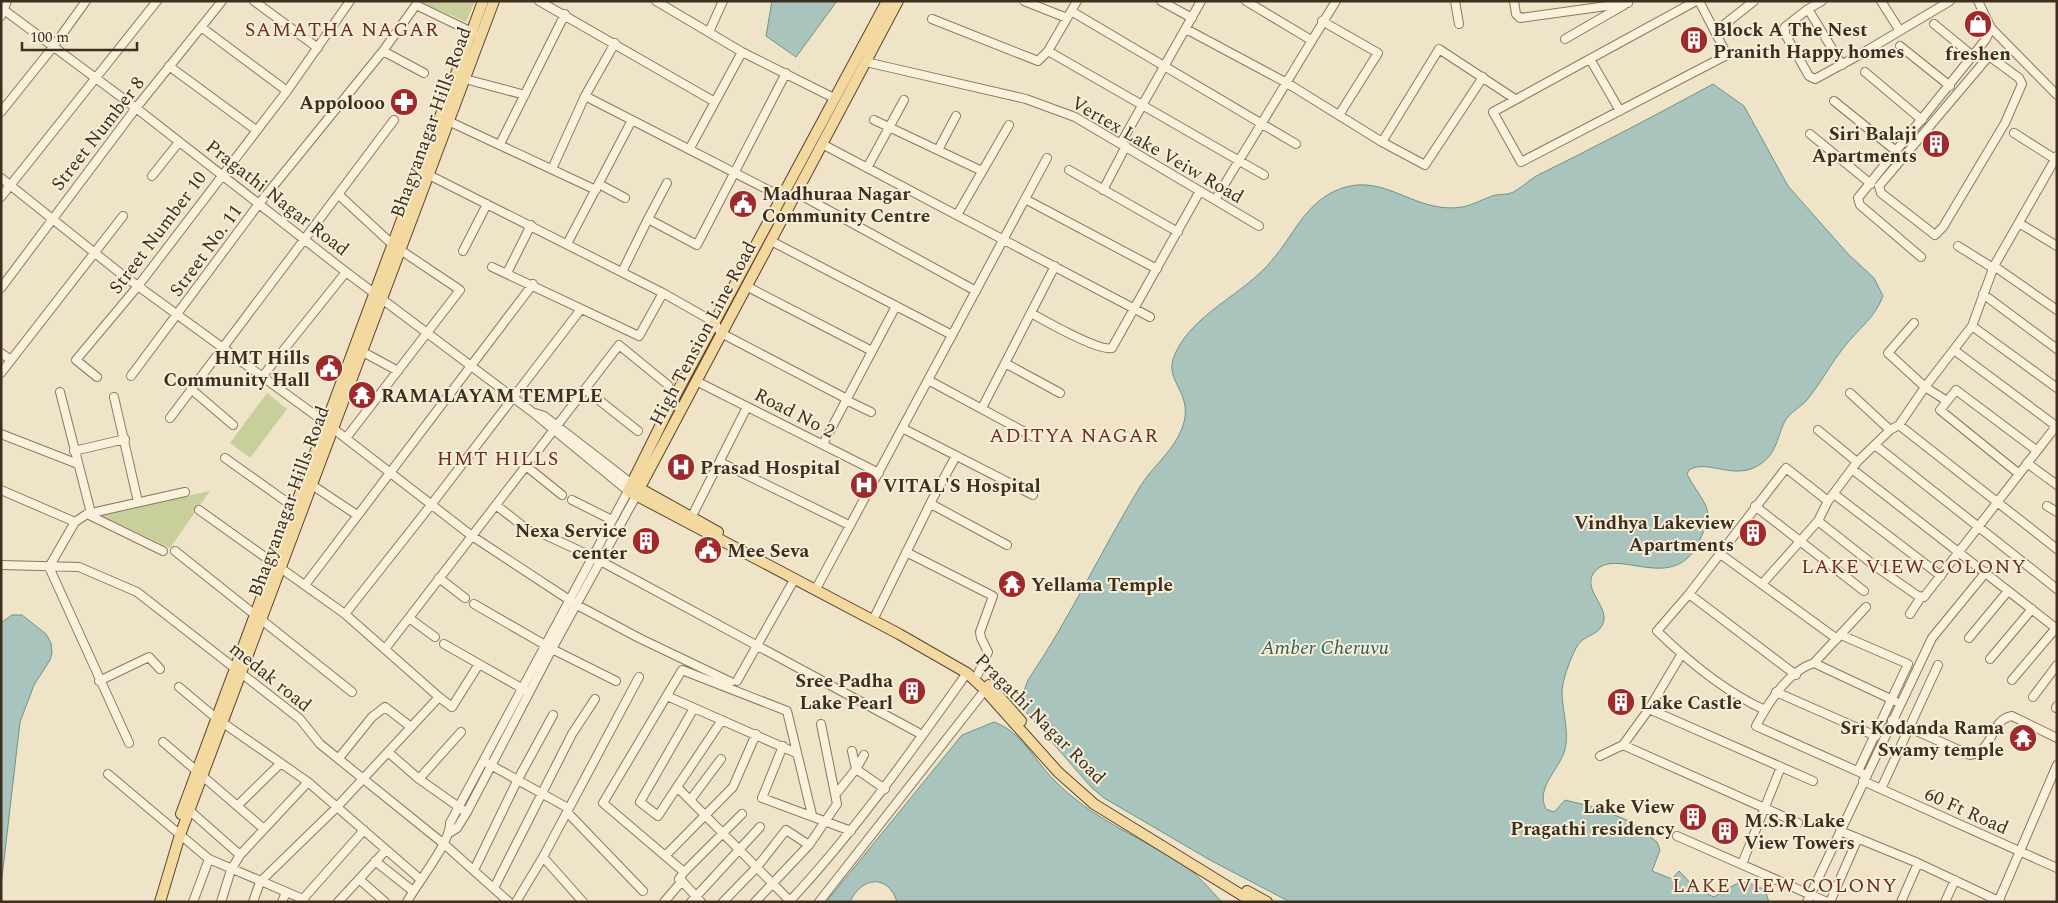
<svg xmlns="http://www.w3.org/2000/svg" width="2058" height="903" viewBox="0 0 2058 903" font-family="Spectral,serif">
  <rect width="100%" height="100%" fill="#f0e4c8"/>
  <path fill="#c9cf9b" d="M418 1H475L466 22Z
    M267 393 287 409 250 458 230 443Z
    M210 491 170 548 100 515Z"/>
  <path fill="#a9c4bc" stroke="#6f938a" d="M772 1H837L796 57 766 36Z
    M1713 84 1744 106 1788 186 1848 254 1874 278 1883 296C1874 319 1859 328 1844 347 1831 363 1821 383 1807 400 1801 407 1789 413 1785 421 1777 436 1778 451 1762 463 1736 483 1708 458 1689 470L1687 474C1692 485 1701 495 1706 506 1710 517 1706 526 1702 535 1677 602 1614 541 1593 574 1584 589 1606 605 1604 620 1601 637 1582 634 1576 648 1570 660 1563 678 1562 691 1562 709 1568 726 1566 744 1564 767 1534 786 1546 809L1554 812 1565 800 1598 808 1629 821 1657 842 1660 850 1652 871 1672 879 1679 871 1696 889 1714 897C1737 884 1739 876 1765 890L1769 902H1290L1210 860 1104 798 1091 787 1019 704 1028 680C1070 618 1102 549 1141 485 1152 468 1169 454 1178 437 1200 396 1165 385 1173 359 1189 314 1245 295 1273 259 1292 237 1303 209 1329 194 1381 165 1411 215 1462 207 1474 205 1484 198 1496 195 1503 194 1509 195 1515 191 1524 186 1531 178 1540 174 1599 145 1656 115 1713 84Z
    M12 615H22L46 634 51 643 52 653 50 660 34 685 20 722 1 886V623Z
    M994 722C1022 732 1034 760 1054 780 1092 819 1136 835 1181 863 1198 874 1208 888 1222 902H897C888 873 861 877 850 902H826L962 735Z"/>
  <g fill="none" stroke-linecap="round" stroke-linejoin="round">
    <defs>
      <path id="minor" d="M254 1 318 48
        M539 1 715 102
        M656 1 742 52 834 98
        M1024 1 1067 18
        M1161 1 1192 18
        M1246 1 1311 40
        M1455 1 1459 24
        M1514 1 1516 14 1520 18 1628 3
        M1696 1 1493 112 1521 162 1727 55 1699 1
        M1822 1 1808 9 1785 27V34L1809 76 1815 79 1861 54 1950 1
        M1881 1 1900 31
        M1978 1 1991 28 2057 95
        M1808 9 1842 65
        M4 10 136 108 346 272 531 411 628 491 450 823C451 842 417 883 407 902
        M1071 11 1296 144
        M1 16 7 1
        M932 19 1038 61 1048 51 1077 1
        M1322 21 1378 53 1339 115
        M1725 24 1754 1
        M1934 24 1973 56
        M201 27 287 91
        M1186 29 1287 83 1382 142 1425 165 1483 77
        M709 32 723 1
        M1565 39 1624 5
        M1900 46 1950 86
        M383 51 424 73
        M1048 51 1264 175
        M1989 56 2019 78 2022 84 2005 123 1943 227 1935 235 1881 193 1879 186Z
        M1590 59 1620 111
        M866 62 1026 99 1075 117 1259 226
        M169 66 256 130
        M1865 72 1922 120
        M465 79 525 95
        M585 96 782 197
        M1834 101 1896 151
        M1 112 53 47 86 1
        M446 120 596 190
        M874 120 982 171
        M2014 133 2055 159
        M1810 134 1871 184
        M1382 142 1439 49 1515 99
        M1121 143 1201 1
        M500 144 565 14
        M822 144 1150 317
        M690 148 742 52
        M938 150 956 116
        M867 168 904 100
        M552 169 585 96 615 43
        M1069 170 1178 232
        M425 173 663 293 714 322 721 333 847 399
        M152 176 179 142
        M1 178 120 273 326 423 472 536 577 605 639 638 731 682
        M599 184 625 198
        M1103 190 1126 146
        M797 193 976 291
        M339 195 393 245 460 290 346 438
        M1 197 157 1
        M1025 199 1157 269
        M1215 200 1336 1
        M957 215 1009 125
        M648 219 667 183
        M2019 223 2057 246
        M771 241 952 335
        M567 244 632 120
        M1958 246 1993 268
        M463 251 487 204
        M1921 257 1860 205 1858 198 1986 39 1991 28
        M1994 266 2057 310
        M492 267 639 336 663 293
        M622 272 648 219 697 245 786 73
        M507 273 531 225
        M746 286 872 351
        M1 288 136 108 222 1
        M1983 294 2057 349
        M1031 313C1045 321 1100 352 1112 348L1200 191
        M1914 323 1888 353 1925 387 1947 401
        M1972 326 2057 388
        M1954 350 2056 426
        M363 352 398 371
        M1 353 11 360
        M1005 363 1060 393
        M1 373 123 216
        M131 376 258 205 383 51 416 5 474 33
        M97 377 76 360 138 286 287 91 350 1
        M262 377 346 272
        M928 380 1034 437
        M696 381 879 473
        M191 389 233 425
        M585 389 638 431
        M60 392 91 513
        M1850 393 1890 430
        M114 397 138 502
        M846 400 871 412
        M982 408 1055 266
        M535 413 544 416 632 484
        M170 418 394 120
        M1899 425 2057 549
        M902 428 1033 495
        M1818 430 1857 462
        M1 434 78 464
        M823 444 896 306
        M1875 445 2057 589
        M74 451 125 439
        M225 458 298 510
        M720 462 849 525
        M2027 463 2057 485
        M526 466 562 495
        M1852 469 2057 629
        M2018 473 1940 410 1956 390 2036 450
        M309 483 357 515
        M1 490 75 522
        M1834 494 1941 576
        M572 500 612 520
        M931 504 1007 545
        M496 505 529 531
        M1755 506 1864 591
        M2047 506 2057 512
        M199 510 345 614 439 697 336 808 260 882 253 902
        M87 514 163 551
        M691 518 747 407
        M1818 521 1875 566 1918 596 1924 597 2057 425
        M539 532 593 557 917 732
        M175 551 352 692
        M906 552 993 596 980 632 981 638 988 652 978 674
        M1719 553 1837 639
        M1 565 79 567 137 592 300 719 320 744 444 844 509 902
        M439 578 465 598
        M1762 584 1818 521 1828 501 1857 462 1890 430 1899 425 1925 387 1972 326 1994 266 2057 156
        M305 585 533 284
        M817 587 1047 158
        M1689 594 1796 675
        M474 604 552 649 616 681
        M1866 607 1814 663 1895 701
        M345 614 431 505 581 309
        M1910 614 1921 597
        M875 616 934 496 956 456
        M409 618 435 637
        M1841 635 1908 664 1858 771
        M1969 638 2008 591
        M444 644 479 664
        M385 649 619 345 668 385
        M1990 659 2032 609
        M1814 663C1788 671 1768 703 1756 726L1866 775
        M2012 680 2056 628
        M99 681 149 657 160 669
        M737 681 794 580
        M179 687 216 718 308 782 420 879
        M1776 692 1876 736
        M667 696 796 753
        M439 697 452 707 479 664 525 690
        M2033 697 2057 665
        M2056 708 2057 706
        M1649 709 1813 781
        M1765 710C1725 692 1688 661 1657 631L1689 594 1786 468 1828 501
        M722 720 677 787 790 901
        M1892 720 1970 755C1994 752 1990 719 2012 716L2057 738
        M163 742 264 829
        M129 743 49 567 75 522 87 514 185 492
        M1623 745 1798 823
        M783 746 762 798 851 831
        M852 751 856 769
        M388 752 419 779 463 810
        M1600 756 1623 745 1649 709 1681 655
        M339 758 372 717 385 707 411 727
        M487 763 568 808
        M856 769 864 755
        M108 774 209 859 303 899 305 902
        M419 779 461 732
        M1863 781 2057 868
        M677 787 658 816 640 802 694 708
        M1881 789 1938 665
        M836 794 856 769 885 789
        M691 799 721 759
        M237 806 281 763
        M189 810 240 855 308 782
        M567 812 643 891
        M1840 831 1918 863 2001 902
        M451 832 457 828 467 812 552 649 636 496
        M1677 836 1827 902
        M665 856 733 787 756 734
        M543 857 583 902
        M375 861 413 891
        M1742 864 1781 767
        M474 870 517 781 553 715
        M684 872 603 803 682 670 787 711 812 815
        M359 879 385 902
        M682 881 679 879 684 872 742 814
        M494 888 572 734 595 699
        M303 899 364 830
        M193 902 209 859
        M221 902 231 870 240 855
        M282 902 286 892
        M338 902 386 850
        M516 902 543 857 639 677
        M664 902 682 881 701 902
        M691 902 760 827
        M723 902 757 867 786 830 809 845
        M755 902 809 845 837 804 821 724
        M789 902C856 830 910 753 967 673
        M819 902 985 690
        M1807 902 1932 638 1986 572
        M1830 902 1858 838
        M1901 902 1918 863
        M1945 902 1955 880
        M1998 902 2057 765"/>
      <path id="major" d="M887 1 677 392 628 491 899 634 967 673 982 687 1058 772 1094 804 1253 902
        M632 484 718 532
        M636 495 898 1
        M989 685 1021 721
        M181 814 483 1
        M1247 891 1267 902
        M160 902 180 835 494 1"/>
    </defs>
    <use href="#minor" stroke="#8d765c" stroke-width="10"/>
    <use href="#major" stroke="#5b4430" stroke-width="12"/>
    <use href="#minor" stroke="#faf1dc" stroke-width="8"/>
    <use href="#major" stroke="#f3d9a0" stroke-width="10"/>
  </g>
  <defs>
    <symbol id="shop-disc" viewBox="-11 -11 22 22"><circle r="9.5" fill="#9e2a2b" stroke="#f7eed8"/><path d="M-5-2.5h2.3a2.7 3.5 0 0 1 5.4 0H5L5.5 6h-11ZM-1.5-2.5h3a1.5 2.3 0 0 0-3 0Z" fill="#fff"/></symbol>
    <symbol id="building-disc" viewBox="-11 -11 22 22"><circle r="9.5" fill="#9e2a2b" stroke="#f7eed8"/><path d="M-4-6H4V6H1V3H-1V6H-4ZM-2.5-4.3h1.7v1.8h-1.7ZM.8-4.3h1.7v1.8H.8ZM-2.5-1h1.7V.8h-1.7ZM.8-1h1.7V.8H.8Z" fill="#fff"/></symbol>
    <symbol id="pharmacy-disc" viewBox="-11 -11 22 22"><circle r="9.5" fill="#9e2a2b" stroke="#f7eed8"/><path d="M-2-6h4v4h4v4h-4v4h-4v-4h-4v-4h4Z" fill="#fff"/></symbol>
    <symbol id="civic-disc" viewBox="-11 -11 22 22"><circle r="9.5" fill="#9e2a2b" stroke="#f7eed8"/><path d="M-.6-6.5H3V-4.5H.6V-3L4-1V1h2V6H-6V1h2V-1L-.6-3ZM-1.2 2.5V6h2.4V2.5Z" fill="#fff"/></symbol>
    <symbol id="temple-disc" viewBox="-11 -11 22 22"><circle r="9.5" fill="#9e2a2b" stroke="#f7eed8"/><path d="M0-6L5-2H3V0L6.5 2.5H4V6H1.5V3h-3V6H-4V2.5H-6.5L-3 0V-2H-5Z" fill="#fff"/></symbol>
    <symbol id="hospital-disc" viewBox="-11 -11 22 22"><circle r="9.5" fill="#9e2a2b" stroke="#f7eed8"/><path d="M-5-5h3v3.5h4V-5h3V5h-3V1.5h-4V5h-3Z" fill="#fff"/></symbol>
  </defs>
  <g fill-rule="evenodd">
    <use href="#shop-disc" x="1962" y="8" width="32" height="32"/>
    <use href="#building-disc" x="1678" y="24" width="32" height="32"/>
    <use href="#pharmacy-disc" x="388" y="86" width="32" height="32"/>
    <use href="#building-disc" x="1920" y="128" width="32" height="32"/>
    <use href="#civic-disc" x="727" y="188" width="32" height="32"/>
    <use href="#civic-disc" x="313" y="352" width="32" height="32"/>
    <use href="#temple-disc" x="346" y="379" width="32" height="32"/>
    <use href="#hospital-disc" x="665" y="451" width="32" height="32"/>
    <use href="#hospital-disc" x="848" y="469" width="32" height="32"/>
    <use href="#building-disc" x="1737" y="517" width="32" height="32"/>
    <use href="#building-disc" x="630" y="525" width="32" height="32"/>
    <use href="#civic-disc" x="692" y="534" width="32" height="32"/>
    <use href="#temple-disc" x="996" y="568" width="32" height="32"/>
    <use href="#building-disc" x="896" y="675" width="32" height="32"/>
    <use href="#building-disc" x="1605" y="686" width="32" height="32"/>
    <use href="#temple-disc" x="2007" y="722" width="32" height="32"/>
    <use href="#building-disc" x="1677" y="801" width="32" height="32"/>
    <use href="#building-disc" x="1709" y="815" width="32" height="32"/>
  </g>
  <g text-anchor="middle" stroke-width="4" stroke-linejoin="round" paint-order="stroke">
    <g font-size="19" font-weight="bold" fill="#3d2e20" stroke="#f7eed8" text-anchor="start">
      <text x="1713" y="36">Block A The Nest<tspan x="1713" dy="22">Pranith Happy homes</tspan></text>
      <text x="1978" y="60" text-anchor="middle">freshen</text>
      <text x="385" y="109" text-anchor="end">Appolooo</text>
      <text x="1917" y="140" text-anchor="end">Siri Balaji<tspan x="1917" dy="22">Apartments</tspan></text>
      <text x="762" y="200">Madhuraa Nagar<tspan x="762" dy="22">Community Centre</tspan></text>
      <text x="310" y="364" text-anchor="end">HMT Hills<tspan x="310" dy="22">Community Hall</tspan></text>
      <text x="381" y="402">RAMALAYAM TEMPLE</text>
      <text x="700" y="474">Prasad Hospital</text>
      <text x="883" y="492">VITAL'S Hospital</text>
      <text x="1734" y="529" text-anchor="end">Vindhya Lakeview<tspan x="1734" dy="22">Apartments</tspan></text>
      <text x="627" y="537" text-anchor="end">Nexa Service<tspan x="627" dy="22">center</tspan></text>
      <text x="727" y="557">Mee Seva</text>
      <text x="1031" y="591">Yellama Temple</text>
      <text x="893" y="687" text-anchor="end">Sree Padha<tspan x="893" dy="22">Lake Pearl</tspan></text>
      <text x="1640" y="709">Lake Castle</text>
      <text x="2004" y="734" text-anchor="end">Sri Kodanda Rama<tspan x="2004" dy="22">Swamy temple</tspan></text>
      <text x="1674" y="813" text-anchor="end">Lake View<tspan x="1674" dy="22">Pragathi residency</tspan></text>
      <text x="1744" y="827">M.S.R Lake<tspan x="1744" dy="22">View Towers</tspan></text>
    </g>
    <g font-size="19" fill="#3d2e20" stroke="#f7eed8">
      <text transform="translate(430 122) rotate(-70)" y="7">Bhagyanagar Hills Road</text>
      <text transform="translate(97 133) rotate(-52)" y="7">Street Number 8</text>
      <text transform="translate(1158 149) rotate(30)" y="7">Vertex Lake Veiw Road</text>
      <text transform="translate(278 197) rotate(38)" y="7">Pragathi Nagar Road</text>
      <text transform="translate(157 232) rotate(-53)" y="7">Street Number 10</text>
      <text transform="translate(205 250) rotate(-54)" y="7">Street No. 11</text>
      <text transform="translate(702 333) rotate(-62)" y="7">High Tension Line Road</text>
      <text transform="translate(795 412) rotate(27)" y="7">Road No 2</text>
      <text transform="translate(288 501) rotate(-70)" y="7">Bhagyanagar Hills Road</text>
      <text transform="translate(271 676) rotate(39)" y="7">medak road</text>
      <text transform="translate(1041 718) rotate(45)" y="7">Pragathi Nagar Road</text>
      <text transform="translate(1967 810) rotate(24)" y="7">60 Ft Road</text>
    </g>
    <g font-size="20" letter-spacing="1" fill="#6b2e1e" stroke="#f7eed8">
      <text x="342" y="36">SAMATHA NAGAR</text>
      <text x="1074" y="442">ADITYA NAGAR</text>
      <text x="498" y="465">HMT HILLS</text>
      <text x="1914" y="573">LAKE VIEW COLONY</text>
      <text x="1785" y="892">LAKE VIEW COLONY</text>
    </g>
    <g font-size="20" font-style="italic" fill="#2f5d5a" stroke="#f7eed8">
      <text x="1325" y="654">Amber Cheruvu</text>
    </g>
  </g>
  <rect width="2058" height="903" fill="none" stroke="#3d2e20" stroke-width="5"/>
  <path d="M22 42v8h115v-8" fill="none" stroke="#3d2e20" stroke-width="2.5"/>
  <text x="30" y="42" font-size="15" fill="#3d2e20" stroke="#f7eed8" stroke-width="4" paint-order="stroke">100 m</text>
</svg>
